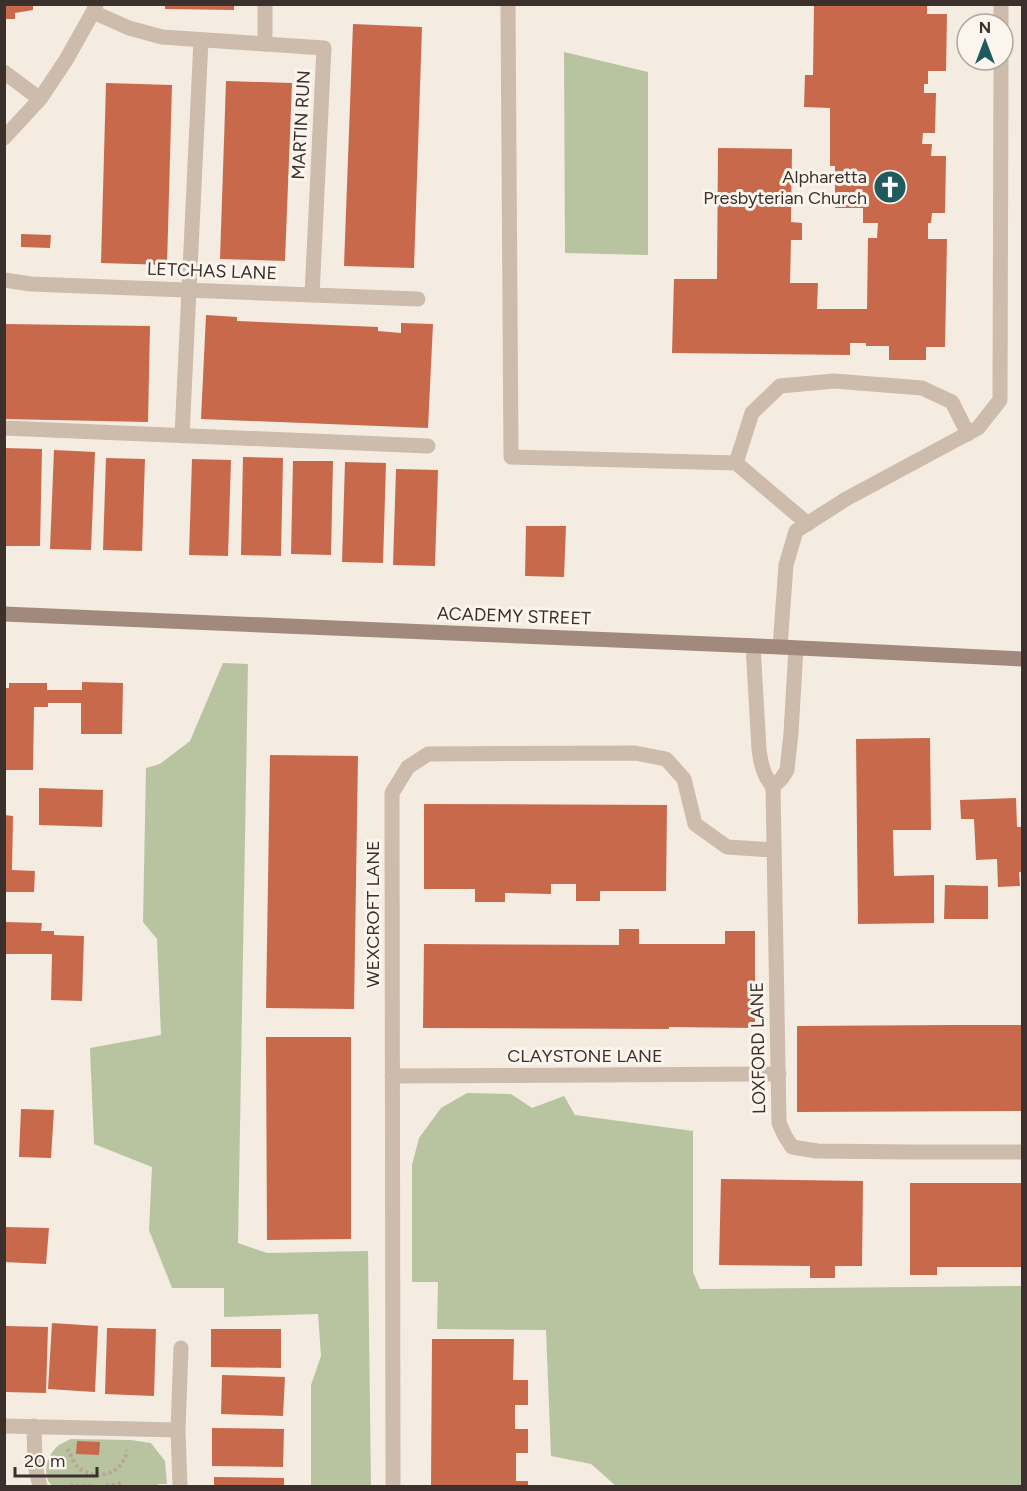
<svg xmlns="http://www.w3.org/2000/svg" width="1027" height="1491" viewBox="0 0 1027 1491" font-family="Figtree,sans-serif">
  <rect width="100%" height="100%" fill="#f4ebe1"/>
  <path fill="#b8c4a0" d="M564 52 648 72V255L565 253Z
    M223 663 248 664 238 1243 267 1253 368 1251 371 1486H311V1385L321 1356 318 1314 224 1317V1288H172L149 1230 152 1167 94 1144 90 1048 161 1035 157 939 143 922 146 768 160 764 190 741Z
    M467 1093 511 1094 532 1108 564 1096 575 1115 693 1131V1272L700 1289 1022 1286V1486H616L591 1464 551 1456 546 1330 437 1329 438 1282H412V1165L419 1138 441 1108Z
    M71 1439 131 1440 151 1443 165 1461 167 1484H158V1486H53C42 1479 46 1459 54 1450 58 1444 65 1442 71 1439Z"/>
  <path fill="#c8694b" d="M4 4H33V10L15 13V19H6Z
    M165 4H234V10L165 9Z
    M814 4H927V14H947L946 71H928V84H924V93H936L935 133H923L922 144H932L931 156H946L945 213H932L931 223H928V239H947L945 347H926V360H889V346H866V343H850V355L672 353 674 279H717L718 148 792 149 791 222 802 223V240H791L790 283H818L817 309H867L868 238H877L878 223H863V208H835V166H830V108L804 107 805 75H813Z
    M353 24 422 27 414 268 344 266Z
    M226 81 292 83 285 261 220 259Z
    M106 83 172 85 167 265 101 263Z
    M21 234 51 235 50 248 21 247Z
    M206 315 237 317V321L378 327V331L401 333V323L433 324 428 428 201 419Z
    M4 324 150 326 148 422 4 419Z
    M4 448 42 449 40 546H4Z
    M54 450 95 452 91 550 50 549Z
    M243 457 283 458 281 556 241 555Z
    M106 458 145 459 142 551 103 550Z
    M192 459 231 460 228 556 189 555Z
    M293 461H333L331 555 291 554Z
    M345 462 386 463 383 563 342 562Z
    M396 469 438 470 435 566 393 565Z
    M526 526H566L564 577 525 576Z
    M82 682 123 683 122 734H81V703H48V707H34L33 770H4V688H9V683H47V690H82Z
    M930 738 931 830H893L894 876 934 875V923L858 924 856 739Z
    M270 755 358 756 354 1009 266 1008Z
    M39 788 103 790 102 827 39 825Z
    M1016 798 1017 827H1022V872H1019L1020 886 998 887 997 859 976 860 974 819H961L960 800Z
    M424 804 667 805 666 891H600V901H576V884H551V894L505 893V902H475V889H424Z
    M4 815 13 816 12 870 35 871 34 892H4Z
    M945 885 988 886V919H944Z
    M5 922 42 923 41 931H54V935L84 936 82 1001 51 1000 52 954H4Z
    M619 929H639V944H725V931H755V1028L669 1027V1029L423 1028 424 944 619 945Z
    M950 1025H1022V1111L797 1112V1026Z
    M266 1037H351V1239L267 1240Z
    M21 1109 54 1110 51 1158 19 1157Z
    M721 1179 863 1181 862 1266H835V1278H810V1266L719 1265Z
    M910 1183H1022V1267H937V1275H910Z
    M4 1227 49 1228 46 1264 4 1262Z
    M52 1323 98 1326 95 1392 48 1389Z
    M5 1326 48 1327 46 1393 4 1392Z
    M107 1328 156 1329 154 1396 105 1394Z
    M211 1329H281V1368L211 1367Z
    M432 1339H514L513 1380H528V1405H515V1429H528V1453H516V1481H528V1486H431Z
    M222 1375 285 1377 283 1416 221 1414Z
    M212 1428 284 1429 283 1467 212 1466Z
    M77 1441 100 1442 99 1455 76 1454Z
    M214 1477 284 1478V1486H214Z"/>
  <g fill="none" stroke-linecap="round" stroke-linejoin="round">
    <path stroke="#b9a596" stroke-width="4" stroke-dasharray="3 3" stroke-linecap="butt" d="M67 1449C72 1455 73 1464 80 1469 98 1482 124 1473 127 1450
      M70 1486H94
      M106 1486 122 1483"/>
    <path stroke="#cdbbac" stroke-width="15" d="M508 4 511 457 736 463 808 524
      M1001 24V4
      M265 44V4
      M4 428 428 446
      M182 436 201 40
      M736 463 752 413 780 386 834 381 922 388 952 402 968 434
      M753 646 759 749C761 764 763 775 773 787L782 778 787 770 791 733 796 648
      M780 647 786 565 796 531 846 499 978 428 1000 400 1001 60"/>
    <path stroke="#cdbbac" stroke-width="15" d="M93 12 129 28 162 37 324 48 312 295
      M4 72 40 99
      M4 138 40 99 66 60 93 12 96 5
      M4 280 31 284 418 299
      M773 787 779 1123 785 1136 792 1147 817 1151 909 1152H1022
      M392 1076 779 1074
      M4 1426 178 1430 180 1486
      M34 1426 35 1466 40 1486
      M178 1430 181 1348
      M393 1486 392 793 408 767 428 754 635 753 666 759 684 779 695 824 727 847 774 850"/>
    <path stroke="#a18a7d" stroke-width="15" d="M4 614 780 647 1022 659"/>
  </g>
  <defs>
    <symbol id="church-disc" viewBox="-11 -11 22 22"><circle r="9.5" fill="#1f5a5e" stroke="#fbf5ee"/><path d="M-1.2-6h2.4v3.5h3.3v2.4h-3.3V6h-2.4V-.1h-3.3v-2.4h3.3Z" fill="#fff"/></symbol>
  </defs>
  <g fill-rule="evenodd">
    <use href="#church-disc" x="871" y="168" width="38" height="38"/>
  </g>
  <g text-anchor="middle" stroke-width="6" stroke-linejoin="round" paint-order="stroke">
    <g font-size="18" fill="#3b302b" stroke="#fbf5ee">
      <text transform="translate(301 125) rotate(-87)" y="6">MARTIN RUN</text>
      <text transform="translate(212 271) rotate(2)" y="6">LETCHAS LANE</text>
      <text transform="translate(514 616) rotate(2)" y="6">ACADEMY STREET</text>
      <text transform="translate(373 914) rotate(-90)" y="6">WEXCROFT LANE</text>
      <text transform="translate(758 1048) rotate(-91)" y="6">LOXFORD LANE</text>
      <text x="585" y="1062">CLAYSTONE LANE</text>
    </g>
    <g font-size="18" fill="#3b302b" stroke="#fbf5ee" text-anchor="end">
      <text x="867" y="183">Alpharetta<tspan x="867" dy="21">Presbyterian Church</tspan></text>
    </g>
  </g>
  <rect width="1027" height="1491" fill="none" stroke="#3b302b" stroke-width="12"/>
  <g transform="translate(985 42)"><circle r="28" fill="#fbf5ee" stroke="#aea6a0" stroke-width="1.5"/>
  <path d="M0-4.5L10 22L0 15L-10 22Z" fill="#1f5a5e"/>
  <text y="-9" font-size="16" font-weight="bold" text-anchor="middle" fill="#3b302b">N</text>
  </g>
  <path d="M15 1467v9h82v-9" fill="none" stroke="#3b302b" stroke-width="3"/>
  <text x="24" y="1467" font-size="18" fill="#3b302b" stroke="#fbf5ee" stroke-width="4.5" paint-order="stroke">20 m</text>
</svg>
